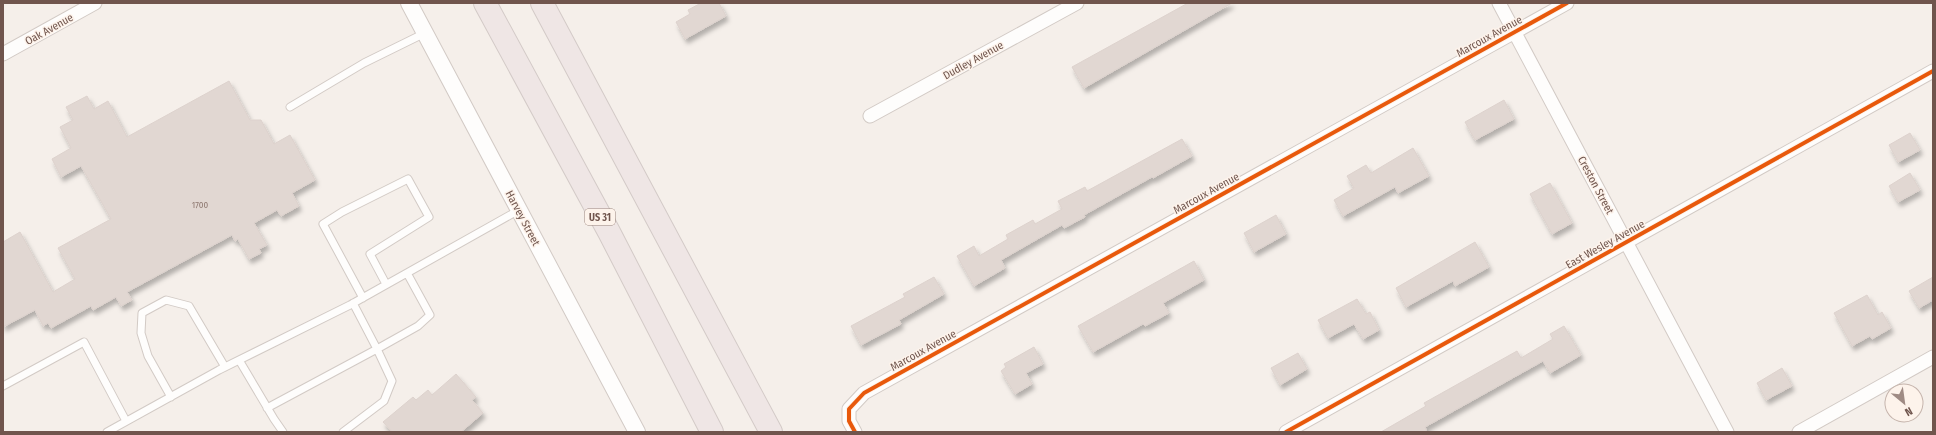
<svg xmlns="http://www.w3.org/2000/svg" width="1936" height="435" viewBox="0 0 1936 435" font-family="'Fira Sans Condensed',sans-serif">
  <defs>
    <filter id="shadow"><feDropShadow dx="2.5" dy="4.5" stdDeviation="2" flood-color="#0004"/></filter>
  </defs>
  <rect width="100%" height="100%" fill="#f5efea"/>
  <path fill="#e1d7d2" stroke="#ddd2cd" filter="url(#shadow)" d="M701 3H719L726 16 685 39 676 22 690 14 688 10Z
    M1188 3H1232L1084 88 1072 67Z
    M229 81 250 120H261L274 144 290 135 315 180 292 193 299 206 281 216 277 210 254 223 267 245 259 249 261 253 249 259 238 239 235 241 232 235 127 292 132 300 121 306 116 297 93 310 91 306 51 328 48 323 43 326 35 310 3 327V242L20 232 53 292 75 279 58 248 111 219 81 166 61 177 52 159 71 148 60 127 73 120 66 107 87 96 94 109 108 101 127 137Z
    M1504 100 1514 119 1475 140 1465 122Z
    M1910 133 1920 150 1898 162 1889 145Z
    M1182 139 1192 156 1153 178 1152 177 1084 215 1085 217 1064 228 1062 225 1001 260 1005 268 974 286 957 256 974 246 979 256 1008 239 1006 235 1033 220 1035 224 1062 209 1058 201 1085 187 1087 191Z
    M1413 148 1429 176 1398 193 1395 187 1343 216 1334 200 1354 188 1347 176 1366 165 1371 173Z
    M1910 173 1920 190 1898 202 1889 186Z
    M1550 183 1572 223 1552 234 1530 194Z
    M1276 215 1286 234 1254 252 1244 233Z
    M1475 242 1489 267 1455 286 1453 281 1406 307 1396 288Z
    M1194 261 1204 280 1163 303 1169 313 1145 326 1143 324 1093 352 1078 326Z
    M934 277 944 294 899 320 901 324 861 345 851 326 905 297 903 294Z
    M1933 277V300L1919 308 1909 291Z
    M1867 295 1878 315 1882 312 1891 328 1872 339 1870 336 1852 346 1834 313Z
    M1357 299 1366 314 1370 312 1379 330 1363 339 1354 324 1328 338 1318 320Z
    M1564 326 1581 355 1550 373 1543 361 1425 427 1427 432H1381L1426 406 1424 403 1517 351 1521 358 1553 339 1550 334Z
    M1034 347 1043 364 1026 373 1032 384 1015 394 1001 371 1006 367 1004 364Z
    M1298 353 1307 369 1280 385 1271 368Z
    M1782 368 1792 386 1766 400 1757 383Z
    M456 374 476 397 472 400 483 413 461 432H392L383 422 413 397 416 400 428 390 432 395Z"/>
  <g fill="none" stroke-linecap="round" stroke-linejoin="round">
    <defs>
      <path id="service" d="M290 107 364 63 425 33
        M363 298 323 224 342 212 408 179 429 217 370 254 386 284
        M239 360 274 419 283 432
        M3 386 84 342 126 421
        M171 397 148 356 141 333 142 313 166 300 189 306 225 367
        M267 408 377 349 353 303
        M107 432 219 370 350 305 519 210
        M343 432 384 401 392 381 377 349 418 326 430 315 407 273"/>
      <path id="minor" d="M1499 3 1727 432
        M3 54 95 3
        M870 116 1077 3
        M855 432 849 421V409L864 393 1567 3
        M1286 432 1933 71
        M1799 432 1933 357"/>
      <path id="tertiary" d="M409 3 637 432"/>
      <path id="motorway" d="M485 3 609 232 712 432
        M542 3 771 432"/>
    </defs>
    <use href="#service" stroke="#d2cac5" stroke-width="9"/>
    <use href="#minor" stroke="#d2cac5" stroke-width="15"/>
    <use href="#tertiary" stroke="#d2cac5" stroke-width="18"/>
    <use href="#motorway" stroke="#d3cac7" stroke-width="24"/>
    <use href="#service" stroke="#fefdfc" stroke-width="7"/>
    <use href="#minor" stroke="#fefdfc" stroke-width="13"/>
    <use href="#tertiary" stroke="#fefdfc" stroke-width="16"/>
    <use href="#motorway" stroke="#efe6e5" stroke-width="22"/>
    <defs>
      <path id="cycleway" d="M855 432 849 421V409L864 393 1567 3
        M1286 432 1933 71"/>
    </defs>
    <use href="#cycleway" stroke="#fdf3eb" stroke-width="6"/>
    <use href="#cycleway" stroke="#e8590c" stroke-width="4"/>
  </g>
  <g text-anchor="middle" stroke-width="3" stroke-linejoin="round" paint-order="stroke">
    <g font-size="9" fill="#8e7870">
      <text x="200" y="208">1700</text>
    </g>
    <rect fill="#fdf3eb" stroke="#9a847c" stroke-width="1" x="585" y="209" width="30" height="16" rx="3"/>
    <g font-size="10" font-weight="bold" fill="#70554d">
      <text x="600" y="221">US 31</text>
    </g>
    <g font-size="11" fill="#70554d" stroke="#fdf3eb">
      <text transform="translate(49 29) rotate(-29)" y="4">Oak Avenue</text>
      <text transform="translate(1489 36) rotate(-29)" y="4">Marcoux Avenue</text>
      <text transform="translate(973 60) rotate(-29)" y="4">Dudley Avenue</text>
      <text transform="translate(1596 185) rotate(62)" y="4">Creston Street</text>
      <text transform="translate(1206 193) rotate(-29)" y="4">Marcoux Avenue</text>
      <text transform="translate(523 218) rotate(62)" y="4">Harvey Street</text>
      <text transform="translate(1605 244) rotate(-29)" y="4">East Wesley Avenue</text>
      <text transform="translate(923 350) rotate(-29)" y="4">Marcoux Avenue</text>
    </g>
  </g>
  <rect width="1936" height="435" fill="none" stroke="#70554d" stroke-width="8"/>
  <g transform="translate(1904 403) rotate(151)"><circle r="19" fill="#fdf3eb" stroke="#c5b4ac"/>
  <path d="M0-3L7 15L0 10L-7 15Z" fill="#9f8b84"/>
  <text y="-6" font-size="11" font-weight="bold" text-anchor="middle" fill="#70554d">N</text>
  </g>
</svg>
